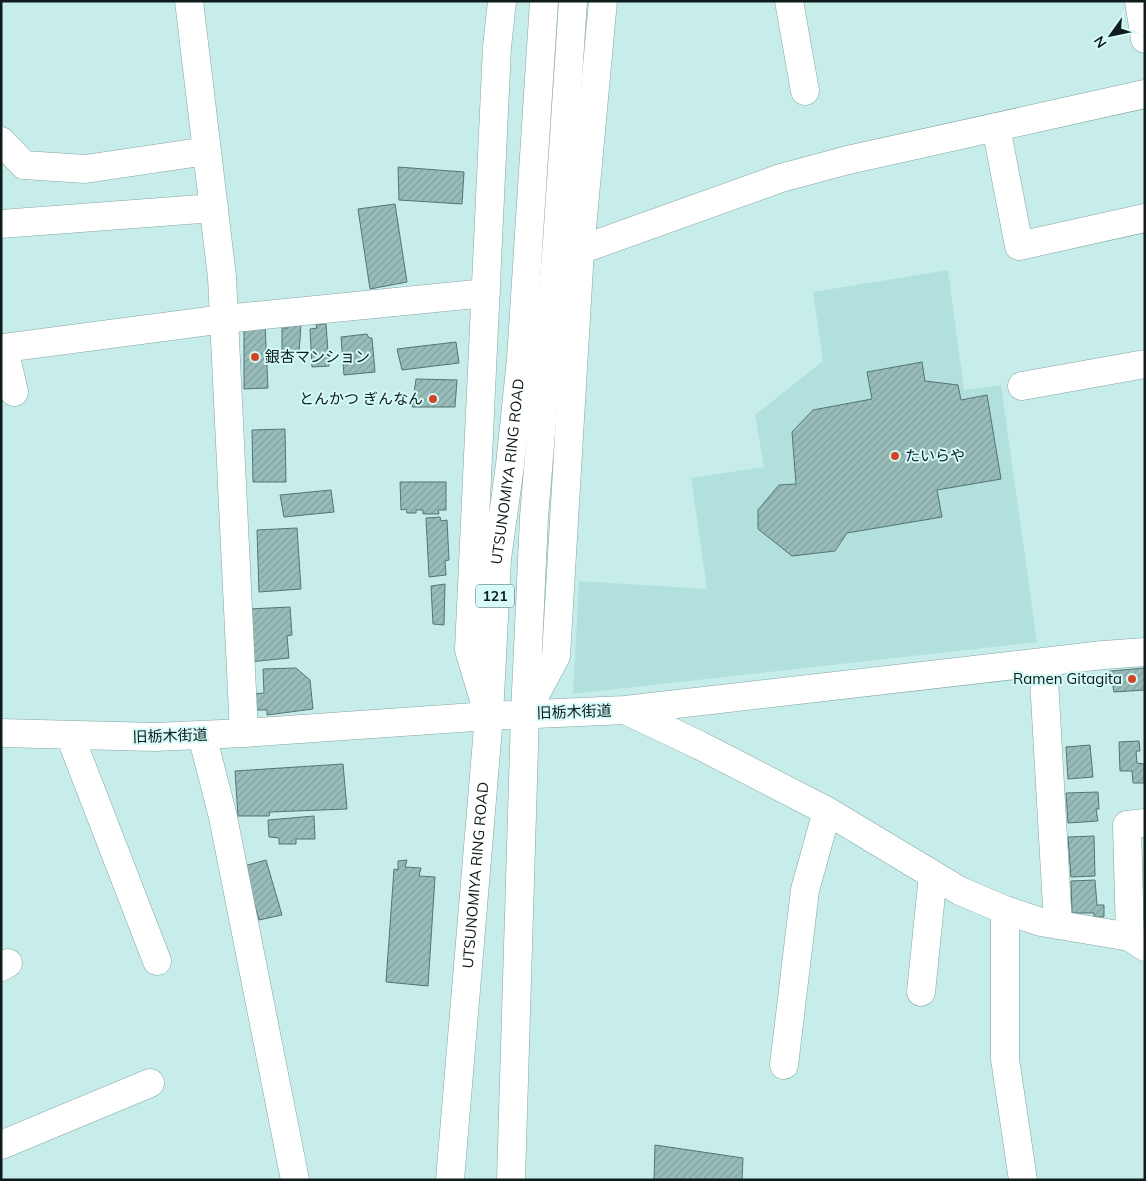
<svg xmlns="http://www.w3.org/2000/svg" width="1146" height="1181" viewBox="0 0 1146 1181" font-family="Mulish,'Noto Sans JP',sans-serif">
  <defs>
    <pattern id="building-hatch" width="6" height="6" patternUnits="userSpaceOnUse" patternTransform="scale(1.25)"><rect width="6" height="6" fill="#98bcb9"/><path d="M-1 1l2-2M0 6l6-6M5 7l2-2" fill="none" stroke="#82a19e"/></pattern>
  </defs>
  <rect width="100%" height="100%" fill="#c7edea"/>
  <path fill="#b2e0dd" d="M948 270 964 390 1001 385 1037 642 573 694 579 581 707 589 691 478 764 467 755 415 823 361 813 292Z"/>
  <path fill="url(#building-hatch)" stroke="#537573" d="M398 167 464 172 462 204 399 200Z
    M395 204 407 282 370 289 358 209Z
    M301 324 299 354 282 353V328H288V325Z
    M316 324H326L329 366 312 367 310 329 317 328Z
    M265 325 268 388 244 389V326Z
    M367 334 369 338H372L375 372 344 375 341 337Z
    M456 342 459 363 402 370 397 349Z
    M922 362 925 381 958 385 961 400 987 395 1001 479 937 490 942 517 847 533 835 551 792 556 758 529V510L779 485 796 484 792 432 813 410 872 399 867 372Z
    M416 379 457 380 455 407H412Z
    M285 429 286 482H253L252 430Z
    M400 482H446V510H438L439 514H423V510H416V513H407L406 509 401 510Z
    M331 490 334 512 284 517 280 495Z
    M440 517 441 521 447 520 449 560 445 561 446 575 429 577 426 518Z
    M297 528 301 589 259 592 257 530Z
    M445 584 444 625 433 624 431 586Z
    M290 607 292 635 287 636 289 658 249 662V609Z
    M296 668 310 680 313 709 267 715V710H254L252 694 264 693 263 669Z
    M1145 668V690L1114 692 1110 671Z
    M1139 741 1140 751H1136L1137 763 1144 764V783H1133L1132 771H1120L1119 742Z
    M1090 745 1093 777 1068 779 1066 747Z
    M343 764 347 809 270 812 269 816H238L235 771Z
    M1098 792 1099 809H1096L1098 821 1068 823 1066 793Z
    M314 816 315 839H296V844H279V838L269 837 268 820Z
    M1094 836 1095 876 1071 877 1068 837Z
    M266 860 282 915 259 920 244 866Z
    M407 860 405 867 421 868 419 876 435 877 428 986 386 982 394 869 398 870V861Z
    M1095 880 1097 905H1104V917H1094V913H1072L1071 881Z
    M655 1145 743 1158 742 1180H654Z"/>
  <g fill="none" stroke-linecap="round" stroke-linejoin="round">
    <defs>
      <path id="minor" d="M189 1 222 277 244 733
        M789 1 805 91
        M1139 1 1145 39
        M996 127 1019 246 1145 218
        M1 141 24 165 85 169 207 151
        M1 224 214 208
        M580 250 781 178 848 160 1145 94
        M1022 386 1145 364
        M14 392 4 348 224 319 486 293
        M1043 662 1058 925
        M625 710 699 745 827 811 960 891 1005 910 1041 922 1130 937 1145 947
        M488 713 469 650 497 47 502 1
        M525 714 556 656 580 250 603 1
        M1 733 155 737 244 733 489 716 625 710 1103 655 1145 652
        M202 735 223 817 295 1180
        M70 736 157 961
        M1005 910V1059L1023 1180
        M1130 937 1127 825 1145 823
        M1 967 8 963
        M921 992 933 875
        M784 1065 805 890 827 811
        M1 1145 150 1083"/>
      <g id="highway">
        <path id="s1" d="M450 1180 489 716 497 559 510 465 521 359 544 1"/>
        <path d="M511 1180 525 714 534 517 557 242 573 1"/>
      </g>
    </defs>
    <use href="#minor" stroke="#82a5a3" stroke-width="29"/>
    <use href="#highway" stroke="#82a5a3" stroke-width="29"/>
    <use href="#minor" stroke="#fff" stroke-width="28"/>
    <use href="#highway" stroke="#fff" stroke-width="28"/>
  </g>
  <g fill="#d04623" stroke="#d5faf7" stroke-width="2">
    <circle cx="255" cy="357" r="5"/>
    <circle cx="433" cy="399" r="5"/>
    <circle cx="895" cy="456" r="5"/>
    <circle cx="1132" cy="679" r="5"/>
  </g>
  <g text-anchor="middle" stroke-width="4" stroke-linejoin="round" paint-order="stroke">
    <rect fill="#d5faf7" stroke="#4a5f5d" stroke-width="1" x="476" y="584.5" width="38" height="23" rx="4"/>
    <g font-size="14" font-weight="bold" fill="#0e1c1b">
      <text x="495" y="601">121</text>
    </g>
    <g font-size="15" fill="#0e1c1b" stroke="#d5faf7" text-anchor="start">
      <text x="265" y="362">銀杏マンション</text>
      <text x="423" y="404" text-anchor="end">とんかつ ぎんなん</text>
      <text x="905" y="461">たいらや</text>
      <text x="1122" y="684" text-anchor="end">Ramen Gitagita</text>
    </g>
    <g font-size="15" fill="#0e1c1b" stroke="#d5faf7">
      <text dy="5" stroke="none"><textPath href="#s1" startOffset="711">UTSUNOMIYA RING ROAD</textPath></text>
      <text transform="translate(574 712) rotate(-2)" y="5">旧栃木街道</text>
      <text transform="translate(170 736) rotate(-2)" y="5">旧栃木街道</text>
      <text dy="5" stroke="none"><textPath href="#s1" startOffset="306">UTSUNOMIYA RING ROAD</textPath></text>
    </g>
  </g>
  <rect width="1146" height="1181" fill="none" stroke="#0e1c1b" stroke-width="5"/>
  <g transform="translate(1111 35) rotate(237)" stroke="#d5faf7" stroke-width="4" paint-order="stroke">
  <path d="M0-4L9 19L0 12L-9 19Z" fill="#0e1c1b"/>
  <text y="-8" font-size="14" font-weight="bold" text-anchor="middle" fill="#0e1c1b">N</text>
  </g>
</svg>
